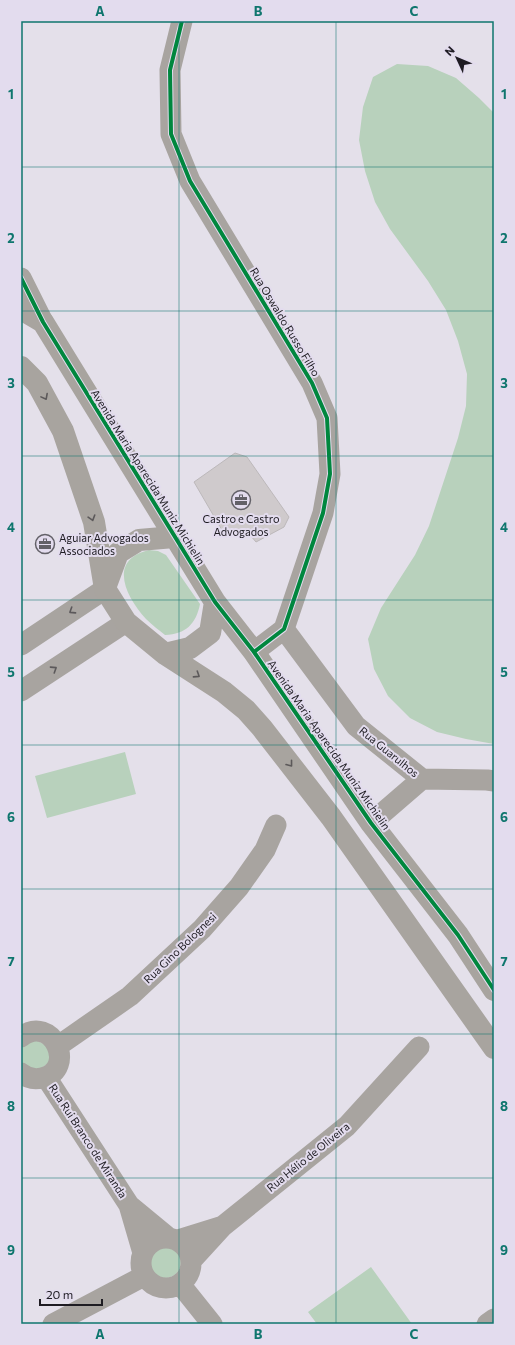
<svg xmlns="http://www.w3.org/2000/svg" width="515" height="1345" viewBox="0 0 515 1345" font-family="Commissioner,sans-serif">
  <rect width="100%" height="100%" fill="#e4e0ea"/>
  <path fill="#b8d1bc" d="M397 64 428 66 456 78 479 98 494 113V744L466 739 437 732 410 718 388 696 374 669 368 639 381 608 415 555 429 526 458 438 466 406 467 374 458 341 446 310 428 281 390 229 375 202 365 171 359 140 363 107 373 77Z
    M149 550 158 551 166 555 200 604C196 624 186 634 165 635 159 630 152 625 146 619 126 597 107 560 149 550Z
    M125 752 136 794 47 818 35 776Z
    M36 1040 49 1047 50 1062 37 1071 21 1064C21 1045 19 1047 36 1040Z
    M149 1262a16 16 0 1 1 32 0a16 16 0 1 1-32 0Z
    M371 1267 412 1324H317L308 1312Z"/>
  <path fill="#cfcacc" stroke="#bcb8ba" d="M235 453 247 457 289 517 284 527 256 542 245 529 226 537 194 482Z"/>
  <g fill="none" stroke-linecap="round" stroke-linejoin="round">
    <path stroke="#a8a4a0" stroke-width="21" d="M182 21 170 70 171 134 190 181 312 383 327 418 330 474 323 513 284 629 254 652
      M21 278 43 322
      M284 629 356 726 422 779 487 780 494 781
      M21 645 105 589
      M21 691 126 622
      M371 823 422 779
      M21 1037C52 1013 78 1069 42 1078 34 1080 27 1078 21 1073
      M58 1046 130 996 202 929 239 887 265 850 276 825
      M46 1077 129 1205
      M223 1226 347 1126 419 1047
      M141 1263a25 25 0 1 1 50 0a25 25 0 1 1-50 0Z
      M178 1240 223 1226 191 1261
      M143 1253 129 1205 169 1238
      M180 1284 212 1324
      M53 1324 144 1276
      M487 1324 494 1319"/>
    <path stroke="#a8a49f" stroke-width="22" d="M21 309 43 322 215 602 254 652 371 823 458 935 494 990
      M21 367 37 383 63 431 94 522 105 589 126 622 165 654 224 692 246 710 262 728 331 817 494 1048
      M105 588 118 553 139 540 174 537
      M165 654 190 648 210 633 215 602"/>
    <defs>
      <path id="cycleway" d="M182 21 170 70 171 134 190 181 312 383 327 418 330 474 323 513 284 629 254 652
        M21 278 43 322 215 602 254 652 371 823 458 935 494 990"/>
    </defs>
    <use href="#cycleway" stroke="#e3dcee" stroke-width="6"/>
    <use href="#cycleway" stroke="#00873e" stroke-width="4"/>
  </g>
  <defs><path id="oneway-chevron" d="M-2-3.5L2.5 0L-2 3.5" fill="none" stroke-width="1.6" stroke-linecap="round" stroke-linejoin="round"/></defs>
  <g stroke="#5c595a">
    <use href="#oneway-chevron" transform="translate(45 397) rotate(62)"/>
    <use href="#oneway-chevron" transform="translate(92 518) rotate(73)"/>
    <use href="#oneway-chevron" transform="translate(197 675) rotate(33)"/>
    <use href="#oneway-chevron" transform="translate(290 764) rotate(52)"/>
  </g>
  <g stroke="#5c595b">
    <use href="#oneway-chevron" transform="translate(72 611) rotate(147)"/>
    <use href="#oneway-chevron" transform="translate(54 669) rotate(-33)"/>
  </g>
  <path fill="none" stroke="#0f766e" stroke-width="1" stroke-opacity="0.55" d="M179 21V1324M336 21V1324M21 167H494M21 311H494M21 456H494M21 600H494M21 745H494M21 889H494M21 1034H494M21 1178H494"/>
  <defs>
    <symbol id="office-ring" viewBox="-11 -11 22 22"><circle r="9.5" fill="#e3dcee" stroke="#636168" stroke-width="1.5"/><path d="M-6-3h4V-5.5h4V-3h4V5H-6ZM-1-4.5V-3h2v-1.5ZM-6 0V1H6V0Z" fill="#636168"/></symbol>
  </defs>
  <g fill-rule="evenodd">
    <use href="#office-ring" x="230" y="489" width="22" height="22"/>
    <use href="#office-ring" x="34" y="533" width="22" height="22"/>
  </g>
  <g text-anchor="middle" stroke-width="4" stroke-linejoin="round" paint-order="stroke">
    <g font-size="11" fill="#1e1c22" stroke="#e3dcee">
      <text transform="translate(285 322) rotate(59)" y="4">Rua Oswaldo Russo Filho</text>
      <text transform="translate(148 477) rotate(58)" y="4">Avenida Maria Aparecida Muniz Michielin</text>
      <text transform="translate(329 745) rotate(55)" y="4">Avenida Maria Aparecida Muniz Michielin</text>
      <text transform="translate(389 752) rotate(39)" y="4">Rua Guarulhos</text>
      <text transform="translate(180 948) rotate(-44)" y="4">Rua Gino Bolognesi</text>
      <text transform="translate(88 1141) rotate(57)" y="4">Rua Rui Branco de Miranda</text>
      <text transform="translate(308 1157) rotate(-39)" y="4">Rua Hélio de Oliveira</text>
    </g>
    <g font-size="11" fill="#1e1c22" stroke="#e3dcee">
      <text x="241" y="523">Castro e Castro<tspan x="241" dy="13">Advogados</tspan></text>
      <text x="59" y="542" text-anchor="start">Aguiar Advogados<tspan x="59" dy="13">Associados</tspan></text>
    </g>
  </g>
  <rect width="515" height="1345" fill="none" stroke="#e3dcee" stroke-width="44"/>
  <g transform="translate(457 58) rotate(314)" stroke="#e3dcee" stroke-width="3" paint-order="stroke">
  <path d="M0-3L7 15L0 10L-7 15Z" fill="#1e1c22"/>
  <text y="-6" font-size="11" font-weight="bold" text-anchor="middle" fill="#1e1c22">N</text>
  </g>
  <path d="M40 1299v6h62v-6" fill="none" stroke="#1e1c22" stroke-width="2"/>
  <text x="46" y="1299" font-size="12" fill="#1e1c22" stroke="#e3dcee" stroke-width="3" paint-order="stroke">20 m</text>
  <rect x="22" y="22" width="471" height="1301" fill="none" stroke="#0f766e" stroke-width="1.5"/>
  <g font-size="13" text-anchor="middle" font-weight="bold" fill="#0f766e">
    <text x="100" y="16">A</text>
    <text x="258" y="16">B</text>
    <text x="414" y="16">C</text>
    <text x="11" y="99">1</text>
    <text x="504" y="99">1</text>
    <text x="11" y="243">2</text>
    <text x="504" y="243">2</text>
    <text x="11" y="388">3</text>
    <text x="504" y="388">3</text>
    <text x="11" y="532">4</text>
    <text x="504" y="532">4</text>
    <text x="11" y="677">5</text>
    <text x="504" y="677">5</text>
    <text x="11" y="822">6</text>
    <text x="504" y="822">6</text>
    <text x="11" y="966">7</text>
    <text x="504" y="966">7</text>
    <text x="11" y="1111">8</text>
    <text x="504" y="1111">8</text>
    <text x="11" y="1255">9</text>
    <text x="504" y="1255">9</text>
    <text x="100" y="1339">A</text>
    <text x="258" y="1339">B</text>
    <text x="414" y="1339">C</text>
  </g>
</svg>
